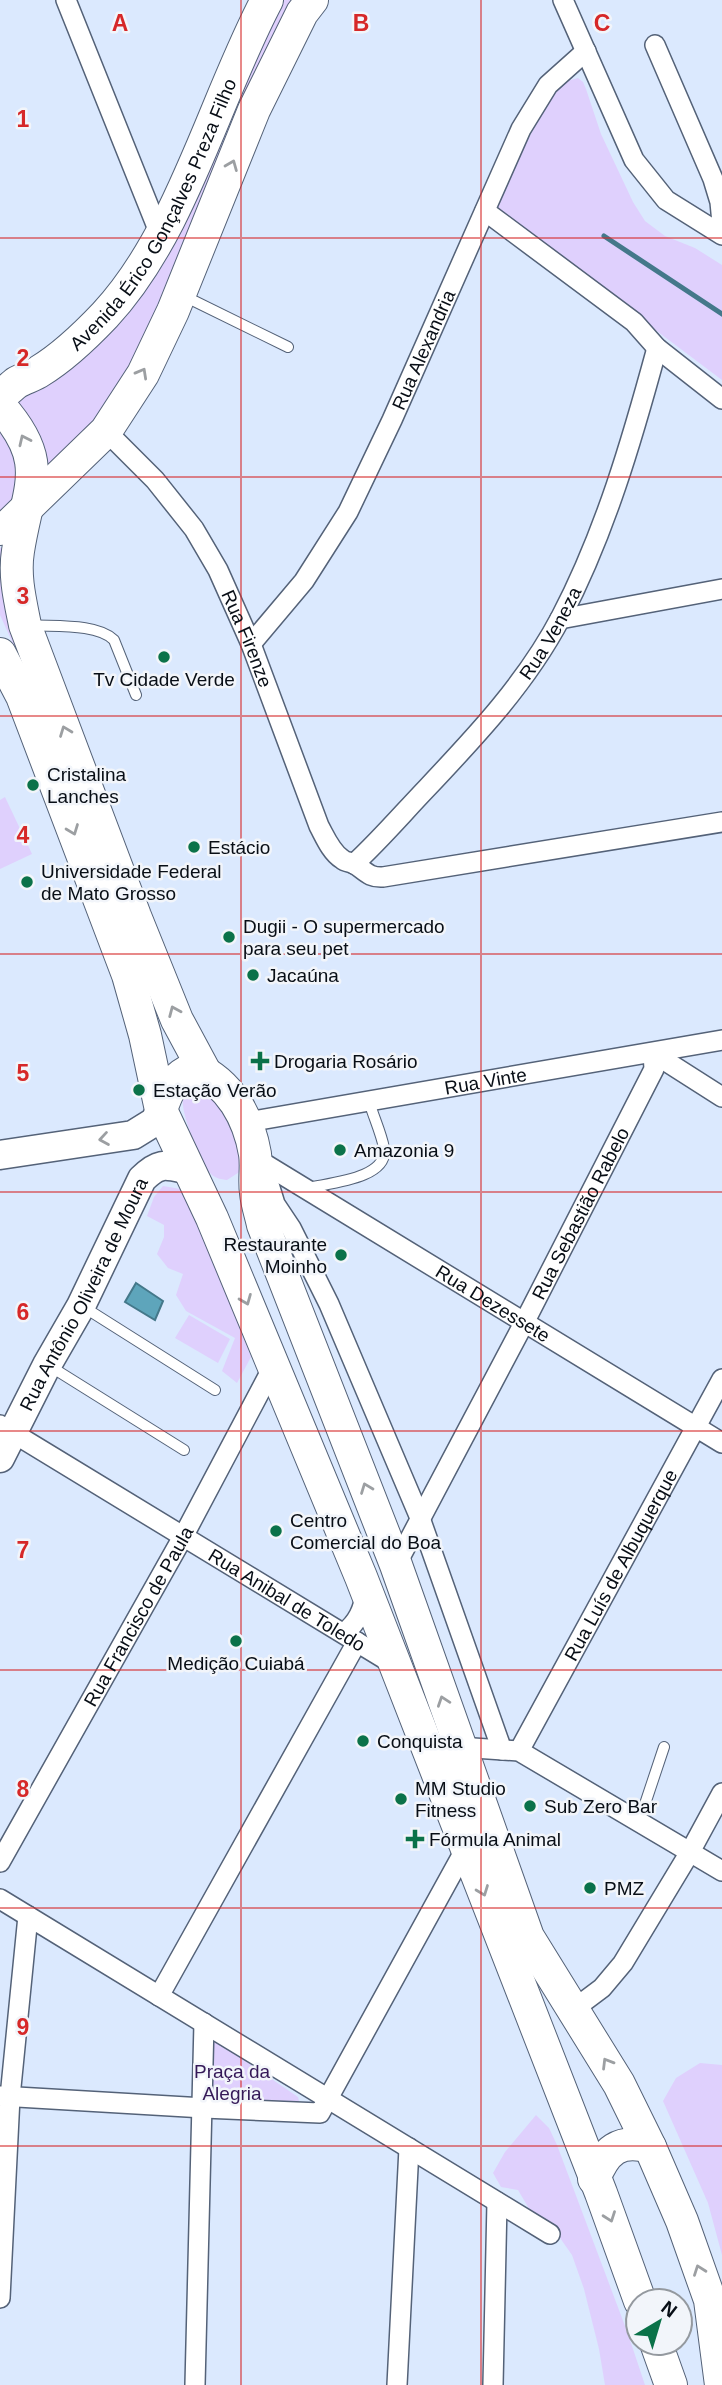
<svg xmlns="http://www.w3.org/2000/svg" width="722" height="2385" viewBox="0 0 722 2385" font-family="Helvetica,sans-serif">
  <rect width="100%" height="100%" fill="#dbe9fe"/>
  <path fill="#dfd0fd" d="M275 0H295L152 337 109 409 44 481 15 405 28 390 110 324Z
    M578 78 583 82 586 89 601 134 633 202 645 221 665 236 695 248 722 265V380L493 208 553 91 560 83Z
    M0 424 8 433 22 490 0 519Z
    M6 547 30 681 0 615V548Z
    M5 797 32 854 0 869V800Z
    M196 1082 208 1084 236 1125 241 1171 227 1180C221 1179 217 1179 212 1175 201 1165 180 1112 183 1098 184 1090 189 1086 196 1082Z
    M163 1186 186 1190 251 1357 237 1383 222 1371 235 1338 186 1311 176 1295 183 1274 168 1268 157 1254 164 1237V1225L147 1216 154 1197Z
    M189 1315 230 1339 218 1363 175 1338Z
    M210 2037 298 2097 300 2105H209Z
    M700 2063 722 2065V2255L708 2203 663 2101 676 2078Z
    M536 2115 549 2128 557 2145 628 2334 645 2385H605L599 2349 584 2289 572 2255 553 2228 534 2217 518 2190 501 2187 493 2173 505 2152Z"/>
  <path fill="#5ea5bb" stroke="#44788a" stroke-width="2" d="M136 1283 163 1301 155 1320 125 1302Z"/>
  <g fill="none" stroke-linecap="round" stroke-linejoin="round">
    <path stroke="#44788a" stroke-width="5" d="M604 236 722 314"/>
    <defs>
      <path id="lane" d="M184 296 288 347
        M29 625C53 627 97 623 114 640L136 695
        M308 1188C328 1183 389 1179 384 1148 381 1132 373 1116 369 1101
        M82 1306 215 1390
        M48 1365 184 1450
        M639 1822 664 1747"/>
      <g id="street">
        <path d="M66 0 161 237"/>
        <path d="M563 0 634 160 666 200 722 235"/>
        <path d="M655 45 713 179 720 202 722 223"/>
        <path d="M485 211 634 322 657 348 722 399"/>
        <path id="s1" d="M106 431 155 480 194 529 218 570 251 644 319 826C325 837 331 852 342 859 345 862 349 862 353 863 365 870 368 878 383 877L722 822"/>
        <path d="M560 619 722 589"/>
        <path id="s2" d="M251 644 304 581 348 512 392 420 521 129 548 85 586 51"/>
        <path id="s3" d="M354 864C380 840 403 813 427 788 477 735 527 682 561 617 605 533 632 440 657 348"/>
        <path d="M653 1053 722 1097"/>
        <path id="s4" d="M247 1122 722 1040"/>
        <path id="s5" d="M260 1161 722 1443"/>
        <path d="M264 1168 275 1204 291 1228 329 1304 420 1518 502 1750"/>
        <path id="s6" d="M0 1425 393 1664"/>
        <path id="s7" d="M396 1565 524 1323 654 1069 653 1053"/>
        <path d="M344 1633C358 1622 363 1610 366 1592"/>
        <path d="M459 1747 519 1751 722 1871"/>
        <path id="s8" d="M519 1751 722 1379"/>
        <path id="s9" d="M0 1862 184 1535 273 1367"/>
        <path d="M0 1899 550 2234"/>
        <path d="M159 1996 357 1642"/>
        <path d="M574 2009 602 1988 623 1963 690 1852 722 1793"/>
        <path d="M0 2096 204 2108 320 2113 466 1848"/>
        <path d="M0 2298 10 2097 28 1916"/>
        <path d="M195 2385 204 2023"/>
        <path d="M397 2385 409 2148"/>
        <path d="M493 2385 497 2202"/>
      </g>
      <g id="secondary">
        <path d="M0 1155 133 1135 154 1122 161 1110"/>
        <path id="s10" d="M0 1458 47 1365 81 1306 142 1179C160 1161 166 1165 189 1170"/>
      </g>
      <g id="primary">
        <path id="s11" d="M0 396C6 392 11 387 16 383 24 378 33 376 40 371 63 357 86 335 105 315 182 232 214 100 267 0"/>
        <path d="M0 406C51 463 28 486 18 551 14 576 20 600 25 625L135 916 177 1020 205 1072"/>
        <path d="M0 529 8 526 106 431 143 374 173 311 254 110 302 13 312 0"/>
        <path d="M0 654 22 696 128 975 145 1035 161 1110 212 1218 361 1577 601 2193 640 2301"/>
        <path d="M161 1110C168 1089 174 1076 195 1068 230 1083 249 1118 255 1154 257 1167 254 1180 256 1193 257 1204 261 1215 263 1225L396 1565 528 1937 619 2084 650 2147 682 2221 710 2300 721 2385"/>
        <path d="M594 2179C605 2151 619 2138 650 2147"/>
        <path d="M656 2343 671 2385"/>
      </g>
    </defs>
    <use href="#lane" stroke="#546278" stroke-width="12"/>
    <use href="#street" stroke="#546278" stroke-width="22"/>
    <use href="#secondary" stroke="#546278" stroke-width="31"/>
    <use href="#primary" stroke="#546278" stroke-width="34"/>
    <use href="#lane" stroke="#fff" stroke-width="10"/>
    <use href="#street" stroke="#fff" stroke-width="19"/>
    <use href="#secondary" stroke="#fff" stroke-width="28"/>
    <use href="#primary" stroke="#fff" stroke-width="32"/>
  </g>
  <defs><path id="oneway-chevron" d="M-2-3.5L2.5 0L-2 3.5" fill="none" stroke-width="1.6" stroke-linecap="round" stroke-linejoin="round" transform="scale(1.75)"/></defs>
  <g stroke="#9c9fa2">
    <use href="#oneway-chevron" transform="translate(232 165) rotate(-68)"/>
    <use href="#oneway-chevron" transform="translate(142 373) rotate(-61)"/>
    <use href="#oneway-chevron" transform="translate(24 440) rotate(-115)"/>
    <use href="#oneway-chevron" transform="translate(65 731) rotate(-111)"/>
    <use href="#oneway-chevron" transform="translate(73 830) rotate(69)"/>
    <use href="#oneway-chevron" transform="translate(174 1011) rotate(-113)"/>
    <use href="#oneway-chevron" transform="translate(104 1139) rotate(171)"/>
    <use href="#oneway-chevron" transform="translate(246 1300) rotate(68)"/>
    <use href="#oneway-chevron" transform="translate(366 1488) rotate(-111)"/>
    <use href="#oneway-chevron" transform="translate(443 1701) rotate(-109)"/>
    <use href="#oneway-chevron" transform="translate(483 1891) rotate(69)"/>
    <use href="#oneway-chevron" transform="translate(607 2063) rotate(-121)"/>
    <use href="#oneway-chevron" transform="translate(610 2217) rotate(70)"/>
    <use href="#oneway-chevron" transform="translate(699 2270) rotate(-110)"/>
  </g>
  <path fill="none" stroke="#d62828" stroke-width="2" stroke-opacity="0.55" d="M241 0V2385M481 0V2385M0 238H722M0 477H722M0 716H722M0 954H722M0 1192H722M0 1431H722M0 1670H722M0 1908H722M0 2146H722"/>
  <g fill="#0b7249" stroke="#f2f5fa" stroke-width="2.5">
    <circle cx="164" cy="657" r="7"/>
    <circle cx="33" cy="785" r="7"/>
    <circle cx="194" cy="847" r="7"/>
    <circle cx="27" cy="882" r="7"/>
    <circle cx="229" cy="937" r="7"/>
    <circle cx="253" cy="975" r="7"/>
    <path d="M256.5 1050.5h7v7h7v7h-7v7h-7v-7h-7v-7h7z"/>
    <circle cx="139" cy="1090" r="7"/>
    <circle cx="340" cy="1150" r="7"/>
    <circle cx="341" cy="1255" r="7"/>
    <circle cx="276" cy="1531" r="7"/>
    <circle cx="236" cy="1641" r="7"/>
    <circle cx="363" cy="1741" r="7"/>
    <circle cx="401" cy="1799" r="7"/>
    <circle cx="530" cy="1806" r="7"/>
    <path d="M411.5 1828.5h7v7h7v7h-7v7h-7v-7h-7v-7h7z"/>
    <circle cx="590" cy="1888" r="7"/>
  </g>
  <g text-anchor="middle" stroke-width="5" stroke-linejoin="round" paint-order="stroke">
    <g font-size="19" fill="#080e16" stroke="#f2f5fa">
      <text dy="7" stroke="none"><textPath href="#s11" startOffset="245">Avenida Érico Gonçalves Preza Filho</textPath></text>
      <text dy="7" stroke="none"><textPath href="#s2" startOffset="343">Rua Alexandria</textPath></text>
      <text dy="7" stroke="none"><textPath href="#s3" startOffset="304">Rua Veneza</textPath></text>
      <text dy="7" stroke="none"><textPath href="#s1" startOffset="254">Rua Firenze</textPath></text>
      <text dy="7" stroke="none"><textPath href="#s4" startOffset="242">Rua Vinte</textPath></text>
      <text dy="7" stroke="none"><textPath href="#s7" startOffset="397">Rua Sebastião Rabelo</textPath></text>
      <text dy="7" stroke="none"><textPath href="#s10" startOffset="184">Rua Antônio Oliveira de Moura</textPath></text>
      <text dy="7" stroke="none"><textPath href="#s5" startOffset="273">Rua Dezessete</textPath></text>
      <text dy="7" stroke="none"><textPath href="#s8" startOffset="212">Rua Luís de Albuquerque</textPath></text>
      <text dy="7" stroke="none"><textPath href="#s6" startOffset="336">Rua Anibal de Toledo</textPath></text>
      <text dy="7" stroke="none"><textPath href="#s9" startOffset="282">Rua Francisco de Paula</textPath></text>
    </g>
    <g font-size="19" fill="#080e16" stroke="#f2f5fa" text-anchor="start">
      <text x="164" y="686" text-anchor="middle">Tv Cidade Verde</text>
      <text x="47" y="781">Cristalina<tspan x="47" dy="22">Lanches</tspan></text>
      <text x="208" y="854">Estácio</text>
      <text x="41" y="878">Universidade Federal<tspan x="41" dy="22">de Mato Grosso</tspan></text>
      <text x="243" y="933">Dugii - O supermercado<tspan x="243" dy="22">para seu pet</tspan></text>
      <text x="267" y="982">Jacaúna</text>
      <text x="274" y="1068">Drogaria Rosário</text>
      <text x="153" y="1097">Estação Verão</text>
      <text x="354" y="1157">Amazonia 9</text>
      <text x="327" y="1251" text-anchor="end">Restaurante<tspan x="327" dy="22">Moinho</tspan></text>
      <text x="290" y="1527">Centro<tspan x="290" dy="22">Comercial do Boa</tspan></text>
      <text x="236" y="1670" text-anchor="middle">Medição Cuiabá</text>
      <text x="377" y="1748">Conquista</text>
      <text x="415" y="1795">MM Studio<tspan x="415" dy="22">Fitness</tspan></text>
      <text x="544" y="1813">Sub Zero Bar</text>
      <text x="429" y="1846">Fórmula Animal</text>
      <text x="604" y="1895">PMZ</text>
    </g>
    <g font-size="19" fill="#351958" stroke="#f2f5fa">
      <text x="232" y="2078">Praça da<tspan x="232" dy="22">Alegria</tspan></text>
    </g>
  </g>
  <g font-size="23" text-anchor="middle" font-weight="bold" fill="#d62828" stroke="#f2f5fa" stroke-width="5" stroke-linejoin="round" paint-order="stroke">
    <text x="120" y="31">A</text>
    <text x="361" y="31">B</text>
    <text x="602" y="31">C</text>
    <text x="23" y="127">1</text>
    <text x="23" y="366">2</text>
    <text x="23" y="604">3</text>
    <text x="23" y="843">4</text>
    <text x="23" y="1081">5</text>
    <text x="23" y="1320">6</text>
    <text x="23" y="1558">7</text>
    <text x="23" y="1797">8</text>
    <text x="23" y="2035">9</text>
  </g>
  <g transform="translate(659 2322) rotate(38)"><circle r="33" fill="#f2f5fa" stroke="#94999f" stroke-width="2"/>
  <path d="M0-5L12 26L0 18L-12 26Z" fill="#0b7249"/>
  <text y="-10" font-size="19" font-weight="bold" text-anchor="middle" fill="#080e16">N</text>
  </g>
</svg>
